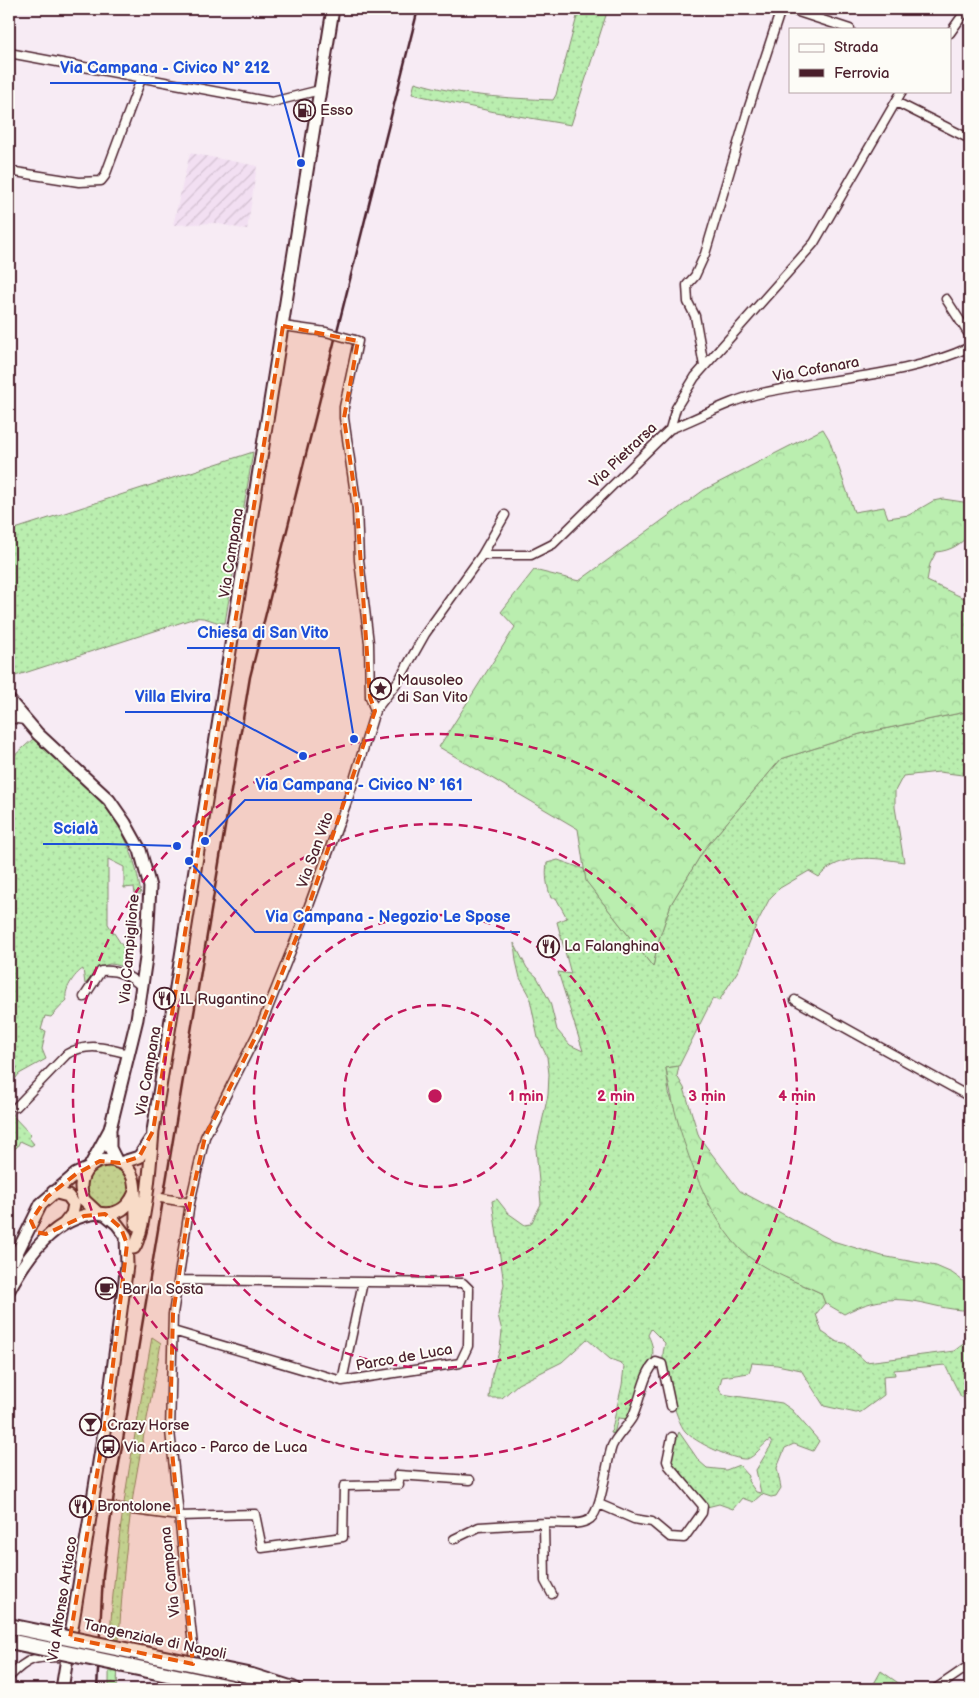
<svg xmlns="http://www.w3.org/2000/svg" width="979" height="1698" viewBox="0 0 979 1698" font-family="'Balsamiq Sans',sans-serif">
  <defs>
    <pattern id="industrial-furrows" width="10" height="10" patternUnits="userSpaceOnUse" patternTransform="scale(1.25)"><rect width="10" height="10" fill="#f2dff2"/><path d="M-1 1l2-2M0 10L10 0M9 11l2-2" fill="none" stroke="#d1bfd0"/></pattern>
    <pattern id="grass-dots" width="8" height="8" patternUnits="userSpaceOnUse" patternTransform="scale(1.25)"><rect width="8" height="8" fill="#baeeaf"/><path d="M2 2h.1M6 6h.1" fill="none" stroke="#a1cc97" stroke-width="1.8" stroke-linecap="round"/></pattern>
    <pattern id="forest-crowns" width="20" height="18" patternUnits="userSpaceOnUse" patternTransform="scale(1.25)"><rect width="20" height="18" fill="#baeeaf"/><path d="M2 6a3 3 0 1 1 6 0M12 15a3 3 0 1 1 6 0" fill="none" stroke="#a1cc97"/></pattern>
  </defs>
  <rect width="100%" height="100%" fill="#f7ebf4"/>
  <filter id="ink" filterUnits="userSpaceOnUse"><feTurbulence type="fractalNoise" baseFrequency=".02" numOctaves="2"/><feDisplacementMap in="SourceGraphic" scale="10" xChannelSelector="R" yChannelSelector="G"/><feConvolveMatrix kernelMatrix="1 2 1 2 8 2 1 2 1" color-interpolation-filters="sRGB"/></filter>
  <g filter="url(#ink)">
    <path fill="url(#industrial-furrows)" d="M190 153 257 166 247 230 215 223 173 225Z"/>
    <path fill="url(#grass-dots)" stroke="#82866d" d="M579 9H608L571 125 495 112 412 94 415 82C460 96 506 98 553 100L556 95Z
      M253 452 225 623C215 624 207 616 195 618L9 678V531Z
      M970 711V776L939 772 903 776 895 791V807L904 862C876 858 840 852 819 877L809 871 780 888 770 898 757 923 739 969 719 1001 713 998 679 1066 666 1068 669 1093 709 1205 785 1277 821 1293 825 1303 816 1314 822 1332 837 1342 845 1343 866 1362 947 1352 954 1351 970 1339V1397H961L945 1365 894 1370 895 1375 883 1376 884 1395 861 1412 856 1413 824 1406 801 1370 777 1365 752 1363 749 1373 722 1377 719 1388 722 1394 782 1403 792 1410 819 1441 813 1451 794 1444 785 1448 777 1468 781 1488 776 1496 771 1497 762 1494 753 1502 742 1498 733 1509 719 1504 707 1507 673 1469 670 1462V1455L679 1432 699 1461 707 1468 726 1470 739 1465 749 1476 748 1481 756 1492 761 1493 756 1470 772 1444 770 1440C762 1444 755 1458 746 1459 733 1460 694 1442 685 1431 676 1421 662 1368 663 1354 663 1350 665 1346 665 1343L651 1329 648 1335C658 1354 651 1366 642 1384L639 1385 628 1419 618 1418 614 1434 611 1433 622 1385 624 1367 621 1363 610 1359 587 1339 562 1362 518 1384 502 1398H489L492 1374 500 1349 502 1331 498 1315 504 1284 492 1201 497 1199 508 1213 525 1225 531 1224 541 1204 536 1149 548 1095 549 1074 547 1057 538 1038 529 994 520 978 516 961 514 943 527 968 537 977 550 1002 557 1030 570 1045 583 1051 558 972 571 974 557 922 567 918 556 898H551C547 886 545 876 547 863L558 860 584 869 587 882 653 967 658 942 671 904 705 848 781 759 860 734Z
      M34 738C67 769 110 801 128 845 135 861 138 877 141 894H135L134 887 124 888V867L108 859V924L127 953 130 968C124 968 117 964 110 964 99 965 93 978 85 984L83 969C75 973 62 992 67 1000L51 1017 45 1016 41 1030 46 1031 42 1049 46 1059 19 1074 9 1087 17 1067 9 1061V752L14 756Z
      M9 1107 13 1116 31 1135 29 1138 34 1144 31 1146 20 1141 17 1147 9 1152Z
      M85 1187a22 22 0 1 1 44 0a22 22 0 1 1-44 0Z
      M152 1337 161 1343C153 1392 142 1440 134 1489 124 1555 119 1622 117 1689H109C108 1571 132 1453 152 1337Z
      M881 1671 907 1689H871Z"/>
    <path fill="url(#forest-crowns)" stroke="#82866d" d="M823 429 829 439 854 512 884 507 888 518 909 515 933 501 943 499 970 503V532C963 544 950 551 936 552L930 564 927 581 970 601V711L860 734 781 759 705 848 671 904 658 942 653 967 586 881 578 829 439 747 515 627 501 612 534 570 579 581 704 490Z
      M679 1066 677 1076 684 1088 699 1137 740 1191 833 1241 882 1256 936 1266 952 1273 970 1286V1310C947 1311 927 1302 904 1300 883 1298 862 1304 844 1314L825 1303 821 1293C798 1282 770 1273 749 1257 705 1223 674 1122 666 1068Z"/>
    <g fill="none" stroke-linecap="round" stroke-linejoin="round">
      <defs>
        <path id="street" d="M789 9 850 29
          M950 33 967 9
          M9 53 272 102 320 90
          M896 102 970 139
          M9 171 79 182 101 181 105 176 141 79
          M946 299 970 336
          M283 326 326 332
          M704 366 695 316 688 302 687 285 695 276 705 254 748 110 781 9
          M670 429C701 417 730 400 762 393 831 377 906 377 970 347
          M482 555 505 515
          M375 711 399 680 425 634 482 555H531L553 544 670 429 676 408 695 377 814 243 902 91
          M9 718 25 720
          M84 997 101 971C118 969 130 976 142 987
          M795 1000 970 1097
          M16 1107 67 1054C88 1042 107 1048 129 1054
          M173 1200 190 1203 173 1314 170 1431 193 1646 194 1689
          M190 1203 205 1137 260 1028 307 911 349 796 375 711 370 697 369 643 359 560 357 508 344 418V407L358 341 355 340
          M173 1331 342 1381 460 1363 468 1346 469 1289 463 1283 179 1280
          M342 1381 363 1282
          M599 1504 634 1519 652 1522 670 1537 684 1538 702 1513 703 1506 669 1466 667 1461 672 1437
          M134 1510 179 1516 255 1514 262 1548 343 1537 344 1486 399 1485 398 1475 470 1480
          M544 1523C557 1522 580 1527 590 1519 602 1510 606 1463 612 1446 617 1435 626 1428 632 1418 640 1403 643 1373 656 1362L662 1364 671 1406
          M454 1539 479 1527 544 1523 545 1581 552 1594
          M9 1677C29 1657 34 1657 63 1657
          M935 1689 970 1665"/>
        <path id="secondary" d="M9 700 38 734 109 800 125 823 140 850 150 887 146 958 137 1019 110 1129 90 1166
          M110 1131V1148L117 1162
          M120 1163 139 1157 150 1140
          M53 1192 68 1196 74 1204 72 1214 65 1223
          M134 1194C127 1210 115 1216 98 1213L84 1200C68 1162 121 1144 133 1178 136 1188 136 1213 136 1225
          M134 1248C146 1229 151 1157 153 1131L333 9
          M9 1269 41 1204 76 1174 87 1169
          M9 1290C28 1254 55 1217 98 1213
          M62 1689 108 1407 127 1265 126 1236 117 1224 105 1214"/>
        <path id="highway" d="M252 1676 293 1689
          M229 1687 239 1689"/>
      </defs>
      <use href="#street" stroke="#4a1f2b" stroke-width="11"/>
      <use href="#secondary" stroke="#4a1f2b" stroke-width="15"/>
      <use href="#highway" stroke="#4a1f2b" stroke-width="18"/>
      <use href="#street" stroke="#fdfcf7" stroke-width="8"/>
      <use href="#secondary" stroke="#fdfcf7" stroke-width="11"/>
      <use href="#highway" stroke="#fdfcf7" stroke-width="14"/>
      <path stroke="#4a1f2b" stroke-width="2.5" d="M97 1689 103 1575 114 1494 250 677 418 9"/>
      <defs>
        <path id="street-bridge" d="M326 332 355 340
          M161 1198 173 1200
          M104 1506 134 1510"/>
        <path id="highway-bridge" d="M9 1626 252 1676
          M9 1641 229 1687"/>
      </defs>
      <use href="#street-bridge" stroke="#4a1f2b" stroke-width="11" stroke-linecap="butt"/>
      <use href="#highway-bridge" stroke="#4a1f2b" stroke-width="18" stroke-linecap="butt"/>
      <use href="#street-bridge" stroke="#fdfcf7" stroke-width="8"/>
      <use href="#highway-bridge" stroke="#fdfcf7" stroke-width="14"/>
    </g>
  </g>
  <path fill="#e8590c" fill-opacity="0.2" stroke="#e8590c" stroke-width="4" stroke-dasharray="10 6" stroke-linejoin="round" d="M283 326 358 341 344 418 357 508 370 697 375 711 307 911 260 1028 205 1137 190 1203 173 1314 170 1431 193 1664 70 1638 108 1407 127 1244 121 1228 105 1214 84 1216 46 1234 36 1232 31 1221 47 1197 76 1174 100 1161 120 1163 139 1157 153 1131Z"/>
  <g fill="none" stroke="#c2185b" stroke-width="2.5" stroke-dasharray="9 6">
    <circle cx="435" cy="1096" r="91"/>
    <circle cx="435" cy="1096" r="181"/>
    <circle cx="435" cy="1096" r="272"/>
    <circle cx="435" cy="1096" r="362"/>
  </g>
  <defs>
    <symbol id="fuel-ring" viewBox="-11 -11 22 22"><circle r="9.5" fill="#fdfcf7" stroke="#4a1f2b" stroke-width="1.5"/><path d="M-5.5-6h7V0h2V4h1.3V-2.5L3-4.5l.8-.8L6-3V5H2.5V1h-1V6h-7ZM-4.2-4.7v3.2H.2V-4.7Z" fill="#4a1f2b"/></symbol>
    <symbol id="sight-ring" viewBox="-11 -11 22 22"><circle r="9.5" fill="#fdfcf7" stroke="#4a1f2b" stroke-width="1.5"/><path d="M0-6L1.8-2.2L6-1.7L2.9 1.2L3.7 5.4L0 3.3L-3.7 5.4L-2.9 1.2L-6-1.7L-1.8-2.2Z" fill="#4a1f2b"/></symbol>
    <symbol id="restaurant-ring" viewBox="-11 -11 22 22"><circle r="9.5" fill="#fdfcf7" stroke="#4a1f2b" stroke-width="1.5"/><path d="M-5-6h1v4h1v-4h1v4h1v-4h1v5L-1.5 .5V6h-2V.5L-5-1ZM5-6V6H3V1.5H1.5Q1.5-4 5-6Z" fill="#4a1f2b"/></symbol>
    <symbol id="cafe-ring" viewBox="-11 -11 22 22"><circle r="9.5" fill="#fdfcf7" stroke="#4a1f2b" stroke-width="1.5"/><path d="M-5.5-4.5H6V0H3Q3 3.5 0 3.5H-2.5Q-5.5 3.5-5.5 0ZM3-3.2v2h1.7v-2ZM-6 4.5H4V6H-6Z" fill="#4a1f2b"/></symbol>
    <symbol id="bar-ring" viewBox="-11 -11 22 22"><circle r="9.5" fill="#fdfcf7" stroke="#4a1f2b" stroke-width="1.5"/><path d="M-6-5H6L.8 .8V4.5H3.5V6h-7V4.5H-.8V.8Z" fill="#4a1f2b"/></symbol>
    <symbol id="bus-ring" viewBox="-11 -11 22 22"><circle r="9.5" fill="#fdfcf7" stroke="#4a1f2b" stroke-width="1.5"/><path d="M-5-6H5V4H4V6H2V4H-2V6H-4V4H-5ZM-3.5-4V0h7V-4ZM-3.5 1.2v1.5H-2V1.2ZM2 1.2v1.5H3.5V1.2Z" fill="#4a1f2b"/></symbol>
  </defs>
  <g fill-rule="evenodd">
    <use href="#fuel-ring" x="292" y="98" width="25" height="25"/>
    <use href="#sight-ring" x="368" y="676" width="25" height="25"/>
    <use href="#restaurant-ring" x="536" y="934" width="25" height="25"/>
    <use href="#restaurant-ring" x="152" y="986" width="25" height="25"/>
    <use href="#cafe-ring" x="94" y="1276" width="25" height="25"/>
    <use href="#bar-ring" x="78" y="1412" width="25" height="25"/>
    <use href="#bus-ring" x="96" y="1434" width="25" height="25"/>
    <use href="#restaurant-ring" x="68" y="1494" width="25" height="25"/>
  </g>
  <g text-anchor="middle" stroke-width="4" stroke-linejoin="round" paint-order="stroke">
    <g font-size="15" fill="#4a1f2b" stroke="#fdfcf7" text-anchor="start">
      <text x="320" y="115">Esso</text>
      <text x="397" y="685">Mausoleo<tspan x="397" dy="17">di San Vito</tspan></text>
      <text x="564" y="951">La Falanghina</text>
      <text x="180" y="1004">IL Rugantino</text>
      <text x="122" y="1294">Bar la Sosta</text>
      <text x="107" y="1430">Crazy Horse</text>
      <text x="124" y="1452">Via Artiaco - Parco de Luca</text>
      <text x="97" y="1511">Brontolone</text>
    </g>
    <g font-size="15" fill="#4a1f2b" stroke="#fdfcf7">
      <text transform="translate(816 369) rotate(-10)" y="5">Via Cofanara</text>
      <text transform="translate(623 455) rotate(-44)" y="5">Via Pietrarsa</text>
      <text transform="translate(231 553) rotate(-81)" y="5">Via Campana</text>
      <text transform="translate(315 850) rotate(-70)" y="5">Via San Vito</text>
      <text transform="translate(129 949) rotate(-85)" y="5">Via Campiglione</text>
      <text transform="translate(148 1071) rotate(-80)" y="5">Via Campana</text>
      <text transform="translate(404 1357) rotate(-10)" y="5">Parco de Luca</text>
      <text transform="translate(170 1572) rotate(-96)" y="5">Via Campana</text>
      <text transform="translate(62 1599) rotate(-81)" y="5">Via Alfonso Artiaco</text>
      <text transform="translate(155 1639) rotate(12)" y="5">Tangenziale di Napoli</text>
    </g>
  </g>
  <circle cx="435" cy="1096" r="8" fill="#c2185b" stroke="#fdfcf7" stroke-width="2.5"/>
  <g font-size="15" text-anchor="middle" font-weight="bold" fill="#c2185b" stroke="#fdfcf7" stroke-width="4" stroke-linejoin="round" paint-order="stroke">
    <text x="526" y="1101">1 min</text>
    <text x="616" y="1101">2 min</text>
    <text x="707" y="1101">3 min</text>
    <text x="797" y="1101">4 min</text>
  </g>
  <path fill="none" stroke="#1d4ed8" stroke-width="2" d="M301 163L279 83H50M354 739L339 648H187M303 756L221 712H125M205 841L245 800H472M177 846L108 844H43M189 861L255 932H520"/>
  <g fill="#1d4ed8" stroke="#fdfcf7" stroke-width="2">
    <circle cx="301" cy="163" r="5"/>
    <circle cx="354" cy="739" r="5"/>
    <circle cx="303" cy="756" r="5"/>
    <circle cx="205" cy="841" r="5"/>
    <circle cx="177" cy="846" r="5"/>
    <circle cx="189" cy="861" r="5"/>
  </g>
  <g font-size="16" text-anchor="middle" font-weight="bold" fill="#1d4ed8" stroke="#fdfcf7" stroke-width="4" stroke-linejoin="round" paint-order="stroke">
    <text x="165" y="73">Via Campana - Civico N° 212</text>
    <text x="263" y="638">Chiesa di San Vito</text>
    <text x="173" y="702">Villa Elvira</text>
    <text x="359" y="790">Via Campana - Civico N° 161</text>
    <text x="76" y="834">Scialà</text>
    <text x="388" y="922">Via Campana - Negozio Le Spose</text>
  </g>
  <rect width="979" height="1698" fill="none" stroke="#fdfcf7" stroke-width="30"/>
  <rect x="15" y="15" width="949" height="1668" fill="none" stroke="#4a1f2b" stroke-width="2" filter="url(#ink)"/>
  <rect x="789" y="28" width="162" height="65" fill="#fdfcf7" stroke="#b5a4a5"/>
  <rect x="799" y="44" width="25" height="8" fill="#fdfcf7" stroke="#b5a4a5"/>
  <text x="834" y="52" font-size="15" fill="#4a1f2b">Strada</text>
  <rect x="799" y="69" width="25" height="8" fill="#4a1f2b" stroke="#b5a4a5"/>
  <text x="834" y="78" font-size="15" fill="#4a1f2b">Ferrovia</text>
</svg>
